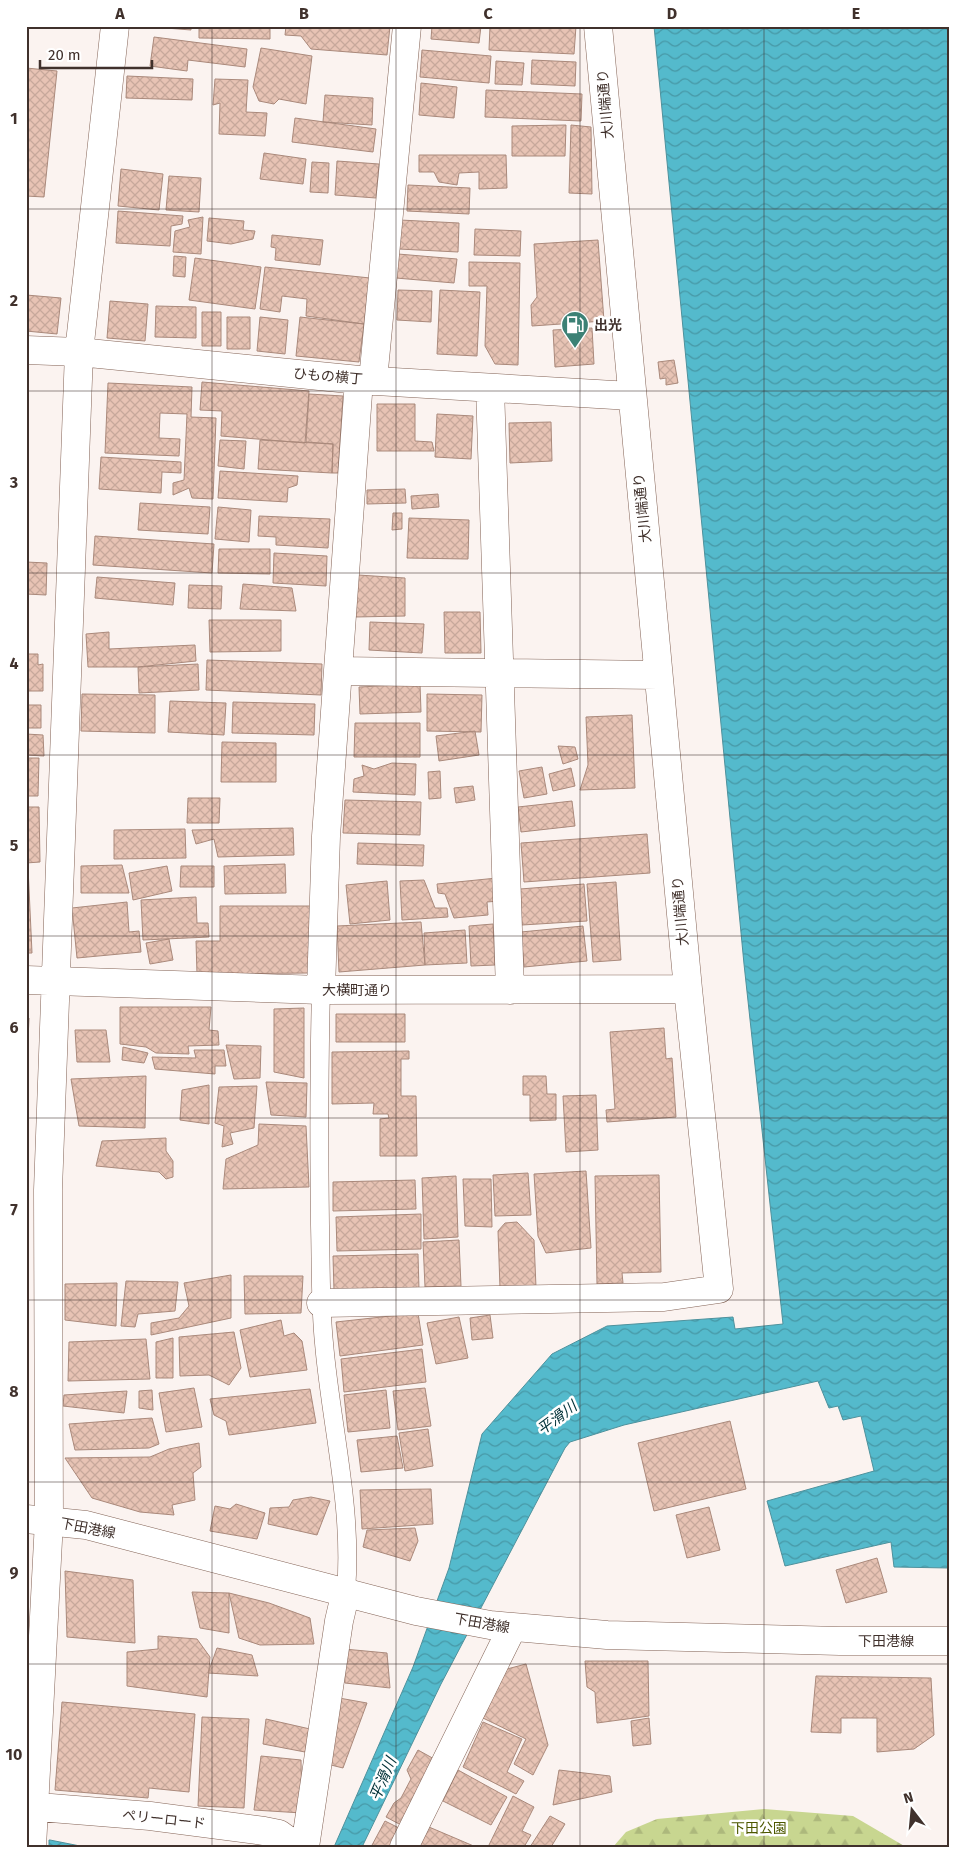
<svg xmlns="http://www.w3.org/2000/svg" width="975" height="1873" viewBox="0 0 975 1873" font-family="'Fira Sans','Noto Sans JP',sans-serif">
  <defs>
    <pattern id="forest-firs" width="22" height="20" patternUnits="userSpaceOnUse" patternTransform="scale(1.25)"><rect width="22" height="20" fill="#c8d690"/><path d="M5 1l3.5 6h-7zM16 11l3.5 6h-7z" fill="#adb87c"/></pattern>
    <pattern id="water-waves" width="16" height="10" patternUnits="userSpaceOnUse" patternTransform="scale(1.25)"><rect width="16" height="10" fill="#54bacc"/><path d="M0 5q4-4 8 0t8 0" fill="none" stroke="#4798a6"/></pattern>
    <pattern id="building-cross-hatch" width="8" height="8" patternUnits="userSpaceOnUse" patternTransform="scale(1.25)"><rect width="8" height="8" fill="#e7c3b4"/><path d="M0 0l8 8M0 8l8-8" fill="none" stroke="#c7a89b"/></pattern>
  </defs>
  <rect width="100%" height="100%" fill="#fbf3f0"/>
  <path fill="url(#forest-firs)" d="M764 1809 853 1816 906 1847H613L626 1832 657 1819Z"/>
  <path fill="url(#water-waves)" stroke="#4e919c" d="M654 26H949V1568L894 1567 891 1542 785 1566 767 1501 874 1471 861 1416 843 1420 838 1406 829 1408 818 1381 624 1425 570 1442 565 1448 441 1684 362 1847H334L413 1667 449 1568 482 1434 552 1354 607 1326 733 1317 735 1329 783 1324 744 964Z
    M49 1840H50L85 1847H49Z"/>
  <path fill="url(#building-cross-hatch)" stroke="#aa897b" d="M141 26H191V30Z
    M199 26H270V39L199 38Z
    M286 26H390L387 55 311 49 301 36 285 35Z
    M432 26H481L479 43 431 39Z
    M490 26H576L574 54 489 50Z
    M154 37 247 49 245 67 188 60 187 71 150 66Z
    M261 48 312 56 306 104 279 99 274 104 259 101 253 87Z
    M422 50 491 56 489 83 420 77Z
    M532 60 576 62 575 86 531 84Z
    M496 61 524 63 522 85 495 84Z
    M26 68 57 71 44 197 26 196Z
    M127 76 193 79 192 100 126 98Z
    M215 79 248 80 246 112 267 113 265 136 219 134 220 103 213 105Z
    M421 83 457 87 454 118 419 115Z
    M486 90 582 94 581 121 485 117Z
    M325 95 373 98 372 125 323 122Z
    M295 118 376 129 373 152 292 142Z
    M566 125 565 156H512V126Z
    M571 125 591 127 592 194 569 193Z
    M264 153 306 159 303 184 260 179Z
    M419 155H506L507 188 479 189V172L459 173 457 185 439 182 434 172H419Z
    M337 161 379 164 376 198 335 195Z
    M312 162 329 163 328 193 310 192Z
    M121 169 163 174 159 210 118 206Z
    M169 176 201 178 199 212 166 210Z
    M408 185 470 188 469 214 407 211Z
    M118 211 183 216 182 224 171 226 170 246 116 243Z
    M203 217 201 254 173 252 175 231 190 227 188 220Z
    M209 218 244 221 243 230 255 231 253 239 231 244 207 241Z
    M400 220 459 223 458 252 399 249Z
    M475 229 521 231 520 256 474 255Z
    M272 235 323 240 320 265 275 260 276 248 271 247Z
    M598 240 604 321 532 326 531 305 537 297 534 244Z
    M398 254 457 259 454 283 396 278Z
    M174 256 186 257 185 277 173 276Z
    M195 258 261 267 255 309 189 300Z
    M469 262 520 263 518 365 495 364 485 346 487 286H469Z
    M265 267 370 278 364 324 306 316 307 299 282 296 280 312 260 309Z
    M398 290 432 291 431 322 397 320Z
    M440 290 480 292 477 356 437 354Z
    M26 295 61 298 57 334 26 331Z
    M110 301 148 304 145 341 107 338Z
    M156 306 196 307V338L155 337Z
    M202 312H221V346H202Z
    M227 317H250V349H227Z
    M260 317 288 320 285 354 257 351Z
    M300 317 364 324 359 362 296 356Z
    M592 328 594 364 555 367 553 330Z
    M674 360 678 383 666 385V378L660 379 658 362Z
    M202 382 309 391 305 443 221 436 222 411 200 410Z
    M108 383 192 387 191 417 216 418 213 499 192 498 189 488 173 495V483L184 480 187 414 160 413 159 438 180 439 179 456 105 453Z
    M309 394 343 396 338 473H332L333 444 306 442Z
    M377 404H415V441L432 442 434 451H377Z
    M437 414 473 416 471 459 435 457Z
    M551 422 552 461 510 463 509 423Z
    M220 440 246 441 244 469 218 466Z
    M260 440 333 444 332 473 258 469Z
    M101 457 181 462V473L162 472 161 493 99 489Z
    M220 471 298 476 297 485 288 488 287 502 218 498Z
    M405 489 406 503 367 504V490Z
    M438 494 439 507 412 509 411 496Z
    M140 503 210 507 208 534 138 530Z
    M218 507 251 510 249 542 215 539Z
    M393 513H402V529L392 530Z
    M259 516 330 519 328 548 276 545V537L258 536Z
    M409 518 469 520 468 559 407 558Z
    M95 536 214 544 212 573 93 565Z
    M219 549H270V574L218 573Z
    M274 553 327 556 326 586 273 583Z
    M26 562 47 563 46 595 26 594Z
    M358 575 405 578V616L355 617Z
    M97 577 175 583 173 605 95 598Z
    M243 584 292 588 296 611 240 609Z
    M189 585 222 586 221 609 188 608Z
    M444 612H480L481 653H445Z
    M209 620H281V651L210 652Z
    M370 622 424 624 422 653 369 650Z
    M109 632V649L195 645 196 661 138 667H88L86 634Z
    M26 654H38V665L43 664V691H26Z
    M207 660 322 664 321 695 206 690Z
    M198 664 199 690 139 693 138 667Z
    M420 684 421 712 360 714 359 687Z
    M82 694 155 695V733L81 731Z
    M427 694 482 695 481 732 427 731Z
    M170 701 226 703 224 735 168 732Z
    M233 702 315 704 314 735 232 733Z
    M26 705H41V728H26Z
    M632 715 635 788 580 790 588 765 586 717Z
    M355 723H420V757H354Z
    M475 731 479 755 439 761 436 736Z
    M26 734 43 735 44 756 26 755Z
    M222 742 276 743V782H221Z
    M558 746 575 747 578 759 563 764Z
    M26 758H39L38 796H26Z
    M392 763 416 764 415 795 353 792 354 779 364 776 362 765 374 769Z
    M542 767 547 794 524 798 519 771Z
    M571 768 575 786 553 791 549 774Z
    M440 771 441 798 429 799 428 772Z
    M473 786 475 800 456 803 454 788Z
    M188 798H220L219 823H187Z
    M345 800 421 802 420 835 343 833Z
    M572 801 575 826 521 832 518 807Z
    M26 807H39L40 862 26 863Z
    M293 828 294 855 218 857 214 839 196 844 192 830Z
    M185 829 186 858 114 859V830Z
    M647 834 650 873 524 882 521 843Z
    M358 843 424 845 423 866 357 864Z
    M285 864 286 893 225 894 224 866Z
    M122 865 129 893H81V866Z
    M167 866 172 891 133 900 129 873Z
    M181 866H214V887H180Z
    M26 867H28L32 953H26Z
    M497 878 499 901 487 902 488 915 454 918 445 894 438 893 437 884Z
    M424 880 435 908H447L448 917 402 920 400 881Z
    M387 881 390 920 350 924 346 885Z
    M616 882 621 960 593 962 587 884Z
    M584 884 587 921 522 925 520 889Z
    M196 897 197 923H208L209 937 143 940 141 900Z
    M127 902 129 932 139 931 141 952 77 958 72 908Z
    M220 906H310L309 973 197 974 196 941H220Z
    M421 922 425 965 339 972 337 926Z
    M493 924 495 965 471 966 469 926Z
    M583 926 587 961 524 967 521 932Z
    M465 930 467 963 425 965 424 933Z
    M169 939 173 960 150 964 146 943Z
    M120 1007H211L209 1030 218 1031 219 1045 188 1046 189 1054 156 1053 146 1047 120 1044Z
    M304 1008V1078L274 1072V1009Z
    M336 1014H405V1042H336Z
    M26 1018H29L26 1082Z
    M664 1028 666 1059 672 1058 676 1117 607 1122 606 1110 615 1109 610 1032Z
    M75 1030H106L110 1062H77Z
    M226 1045 261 1046 260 1078 234 1079Z
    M123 1047 148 1053 144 1063 122 1060Z
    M194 1050H224L226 1066H215V1074L155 1069 152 1057 196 1058Z
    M409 1051V1059H401V1096H416L417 1156H380V1119L389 1118 388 1114H373L374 1103 332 1104V1052Z
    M146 1076 145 1128 79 1126 71 1079Z
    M523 1076H546L547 1094H556V1120L530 1121V1095H523Z
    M266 1082 307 1083 306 1117 271 1115Z
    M209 1085V1124L180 1120 182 1090Z
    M257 1086 254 1128 230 1133 233 1144 222 1147 224 1126 215 1123 219 1087Z
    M596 1095 598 1150 566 1152 563 1096Z
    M259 1124 306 1126 309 1187 223 1189 226 1159 258 1145Z
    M166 1138V1151L173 1161V1177L166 1179 159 1172 96 1166 102 1141Z
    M586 1171 591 1248 546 1253 538 1236 534 1174Z
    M528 1173 531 1215 495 1216 493 1175Z
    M659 1175 661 1272 622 1273 623 1283 597 1284 595 1176Z
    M456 1176 458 1237 424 1239 422 1178Z
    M463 1179H491L492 1227 465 1226Z
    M415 1180 416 1209 333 1211V1182Z
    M421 1214V1249L337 1251 336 1217Z
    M517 1222 534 1240 536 1287 500 1288 498 1231 505 1223Z
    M459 1240 461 1286 425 1287 423 1242Z
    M418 1254 419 1290 334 1291 333 1256Z
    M231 1275V1318L151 1335V1323L179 1318 189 1306 184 1283Z
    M244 1276H303L301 1313 245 1314Z
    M126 1281 178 1282 175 1311 138 1314 135 1327 121 1326Z
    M117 1283 116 1326 65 1320V1284Z
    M418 1313 423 1345 340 1356 336 1322Z
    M490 1315 493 1338 472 1340 470 1318Z
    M459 1317 468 1358 436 1364 427 1323Z
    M281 1320 284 1336 294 1333 302 1341 307 1370 250 1377 240 1330Z
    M234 1332 241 1368 229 1385 209 1375 180 1376 179 1337Z
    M173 1338V1378H156V1342Z
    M146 1339 150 1379 68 1381 69 1342Z
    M422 1349 426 1382 344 1392 341 1359Z
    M194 1388 202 1427 166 1432 159 1393Z
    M425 1388 431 1426 398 1430 393 1391Z
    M310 1389 316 1423 229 1435 226 1421 214 1415 210 1399Z
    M152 1390 153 1410 139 1408V1391Z
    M386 1390 390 1428 348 1432 344 1395Z
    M127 1391 124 1413 63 1406 64 1395Z
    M152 1418 159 1444 149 1448 75 1450 69 1424Z
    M730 1421 746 1489 654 1511 638 1443Z
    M428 1429 433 1466 405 1471 399 1433Z
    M397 1436 403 1468 361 1472 357 1440Z
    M199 1443 201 1467 193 1473 195 1500 172 1505 174 1515 140 1512 92 1498 65 1458 150 1457 169 1449Z
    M431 1489 433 1524 362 1529 360 1490Z
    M311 1497 330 1501 317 1535 268 1524 270 1508 289 1507 293 1500Z
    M236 1504 265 1513 257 1539 210 1531 215 1506 230 1509Z
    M709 1507 720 1550 687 1558 676 1515Z
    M415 1528 418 1541 410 1561 363 1547 367 1530Z
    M877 1558 887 1592 846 1603 836 1570Z
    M65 1571 133 1580 135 1643 67 1637Z
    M192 1592 229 1593V1633L200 1628Z
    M229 1593 269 1603 310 1618 314 1644 260 1645 239 1638Z
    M158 1636 197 1639 210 1657 207 1697 127 1686V1652L158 1649Z
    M217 1648 252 1655 258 1676 208 1673Z
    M344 1649 387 1653 390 1688 345 1683Z
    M585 1661H648L649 1716 597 1723 595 1692 587 1687Z
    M526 1664 548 1745 533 1775 514 1764 526 1739 483 1718 507 1669Z
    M816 1676 931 1678 934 1735 914 1749 877 1752V1718H841V1733L811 1732Z
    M339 1698 367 1703 343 1768 327 1764Z
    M62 1702 195 1714 189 1792 149 1788 148 1798 55 1790Z
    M202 1717 249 1719 244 1808 198 1806Z
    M649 1718 651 1744 633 1746 631 1721Z
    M266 1719 310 1729 305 1752 263 1744Z
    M483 1722 522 1739 507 1772 524 1781 516 1794 463 1767Z
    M418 1750 436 1760 401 1825 386 1817 394 1803 401 1798 411 1779 407 1770Z
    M261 1756 301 1760 302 1813 254 1810Z
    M458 1770 507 1797 491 1825 443 1801Z
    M559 1770 610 1776 612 1792 553 1805Z
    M513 1796 534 1807 522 1831 531 1835 524 1847H488Z
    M550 1816 565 1824 551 1847H530Z
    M385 1821 401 1829 392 1847H371Z
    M429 1827 476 1847H419Z"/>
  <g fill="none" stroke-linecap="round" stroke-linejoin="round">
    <defs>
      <path id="service" d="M321 990C319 1069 319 1147 320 1225 321 1264 320 1304 324 1343 331 1426 353 1507 346 1591"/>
      <path id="minor" d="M26 350 79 352 359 380 631 396
        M373 380 407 26
        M490 388 510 990
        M338 671 658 675
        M26 980 321 990 688 989
        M321 990 326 836 359 380
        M321 1303 664 1297 719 1289 688 989 598 26
        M26 1806 150 1816 264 1831 279 1834 297 1847
        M32 1847 49 1521 48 1190 79 352 115 26
        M305 1847 339 1621 346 1591
        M404 1847 512 1628"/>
      <path id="secondary" d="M26 1519 86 1525 416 1611 490 1625 607 1635 840 1641H949"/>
    </defs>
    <use href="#service" stroke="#846457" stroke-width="19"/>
    <use href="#minor" stroke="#846457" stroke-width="29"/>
    <use href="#secondary" stroke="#846457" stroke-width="29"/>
    <use href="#service" stroke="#fff" stroke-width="18"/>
    <use href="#minor" stroke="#fff" stroke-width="28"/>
    <use href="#secondary" stroke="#fff" stroke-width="28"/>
  </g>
  <path fill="none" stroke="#40312c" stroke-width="1" stroke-opacity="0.55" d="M212 26V1847M396 26V1847M580 26V1847M764 26V1847M26 209H949M26 391H949M26 573H949M26 755H949M26 936H949M26 1118H949M26 1300H949M26 1482H949M26 1664H949"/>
  <defs>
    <symbol id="fuel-pin" viewBox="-11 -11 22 30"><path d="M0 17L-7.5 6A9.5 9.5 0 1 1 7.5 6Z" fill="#3c8175" stroke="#fff"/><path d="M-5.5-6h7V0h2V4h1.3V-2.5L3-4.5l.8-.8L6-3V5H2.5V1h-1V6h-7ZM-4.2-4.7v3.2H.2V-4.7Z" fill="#fff"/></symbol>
  </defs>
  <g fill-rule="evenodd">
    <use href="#fuel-pin" x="559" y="309" width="32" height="43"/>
  </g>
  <g text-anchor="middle" stroke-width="5" stroke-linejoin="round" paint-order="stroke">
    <g font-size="14" fill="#40312c" stroke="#fff">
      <text transform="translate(605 104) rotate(-95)" y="5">大川端通り</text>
      <text transform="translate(328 376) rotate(5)" y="5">ひもの横丁</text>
      <text transform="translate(642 508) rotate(-96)" y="5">大川端通り</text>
      <text transform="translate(680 911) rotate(-95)" y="5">大川端通り</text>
      <text x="357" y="995">大横町通り</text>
      <text transform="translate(88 1528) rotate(11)" y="5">下田港線</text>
      <text transform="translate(482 1623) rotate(10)" y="5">下田港線</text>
      <text x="886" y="1646">下田港線</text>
      <text transform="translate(164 1819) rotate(6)" y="5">ペリーロード</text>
    </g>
    <g font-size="14" font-weight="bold" fill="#40312c" stroke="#fff" text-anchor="start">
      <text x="594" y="330">出光</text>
    </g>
    <g font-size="14" fill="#4d5800" stroke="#fff">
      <text x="759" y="1833">下田公園</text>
    </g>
    <g font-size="15" font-style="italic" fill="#003138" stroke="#fff">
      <text transform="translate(557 1418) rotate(-37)" y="5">平滑川</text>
      <text transform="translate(383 1779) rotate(-67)" y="5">平滑川</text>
    </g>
  </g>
  <rect width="975" height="1873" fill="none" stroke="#ffffff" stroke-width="55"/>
  <g transform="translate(912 1810) rotate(344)" stroke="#ffffff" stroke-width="4" paint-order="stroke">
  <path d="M0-4L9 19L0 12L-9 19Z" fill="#40312c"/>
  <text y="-8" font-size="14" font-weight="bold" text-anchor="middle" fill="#40312c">N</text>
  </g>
  <path d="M40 60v8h112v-8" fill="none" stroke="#40312c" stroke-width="2.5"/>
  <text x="48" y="60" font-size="15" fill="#40312c" stroke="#ffffff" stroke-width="4" paint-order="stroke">20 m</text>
  <rect x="28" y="28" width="920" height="1818" fill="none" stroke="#40312c" stroke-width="2"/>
  <g font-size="16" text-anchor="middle" font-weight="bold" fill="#40312c">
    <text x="120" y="19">A</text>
    <text x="304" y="19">B</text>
    <text x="488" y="19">C</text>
    <text x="672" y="19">D</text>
    <text x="856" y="19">E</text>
    <text x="14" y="124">1</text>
    <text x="14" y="306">2</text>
    <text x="14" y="488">3</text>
    <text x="14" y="669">4</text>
    <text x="14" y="851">5</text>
    <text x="14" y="1033">6</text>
    <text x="14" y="1215">7</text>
    <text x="14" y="1397">8</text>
    <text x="14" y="1578">9</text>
    <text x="14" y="1760">10</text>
  </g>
</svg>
